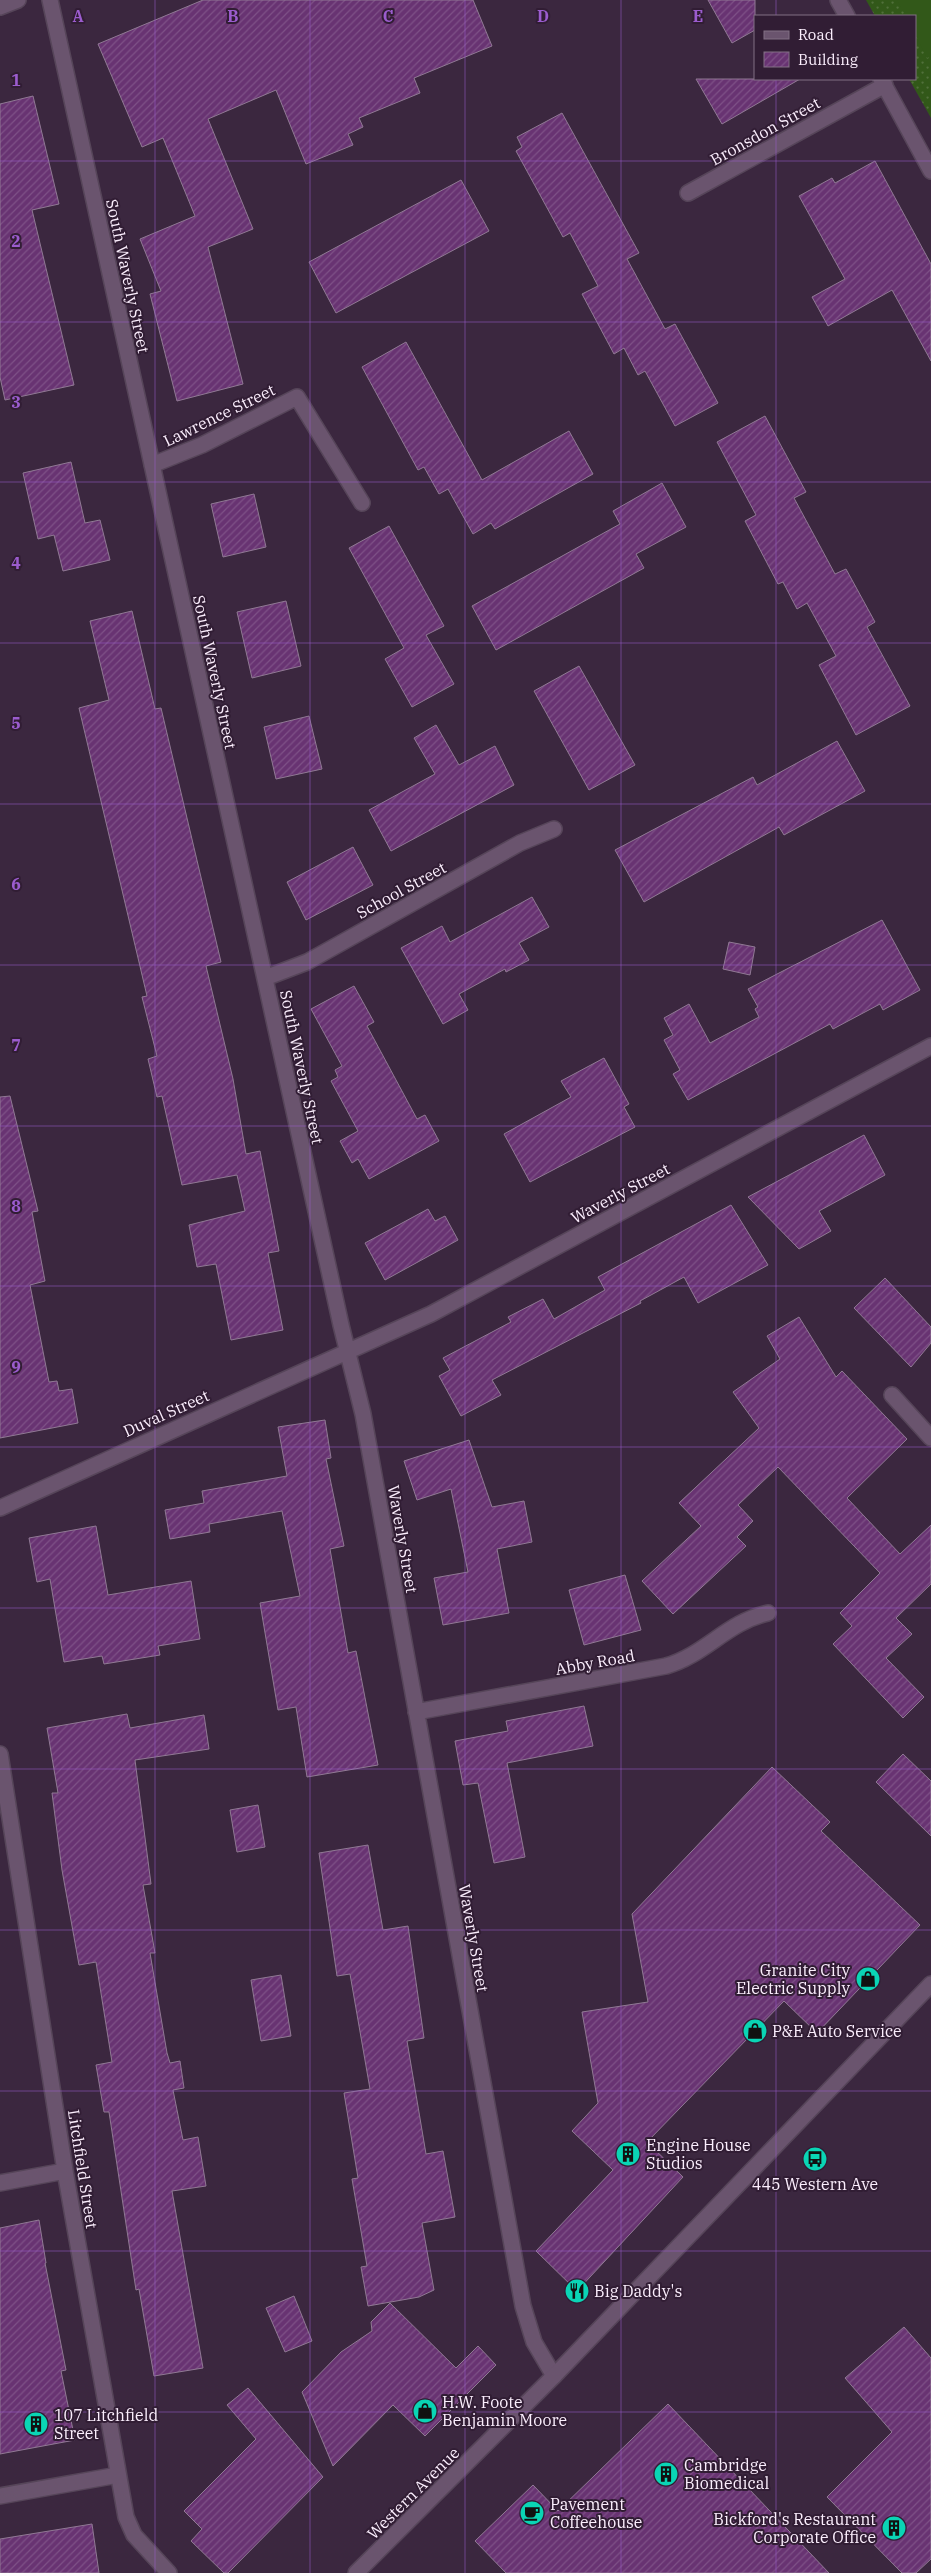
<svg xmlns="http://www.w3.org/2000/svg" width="931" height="2573" viewBox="0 0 931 2573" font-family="'IBM Plex Serif',serif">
  <defs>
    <pattern id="grass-dots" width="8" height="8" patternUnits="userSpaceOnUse" patternTransform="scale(1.25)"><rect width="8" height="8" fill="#325819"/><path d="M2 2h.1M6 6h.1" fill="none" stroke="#51703b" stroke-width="1.8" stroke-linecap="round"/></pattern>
    <pattern id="building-hatch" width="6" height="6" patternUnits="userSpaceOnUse" patternTransform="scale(1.25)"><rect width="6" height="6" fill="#683372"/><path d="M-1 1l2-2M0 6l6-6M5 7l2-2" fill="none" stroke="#7e5187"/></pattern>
  </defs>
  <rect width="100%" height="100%" fill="#3b273f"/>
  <path fill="url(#grass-dots)" d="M866 0H931V118L909 79H915V16H875Z"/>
  <path fill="#325819" d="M897 0H931V56L927 58 915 34V16H906Z"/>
  <path fill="url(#building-hatch)" stroke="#907994" d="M203 0H473L492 46 414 78 420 93 359 118 363 127 348 134 353 145 306 164 276 90 208 119 253 229 208 247 243 384 177 401 150 294 161 291 140 239 195 216 163 138 142 147 98 44Z
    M708 0H755V30L732 43Z
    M696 79H800L722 124Z
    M33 96 59 204 32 210 74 385 5 400 0 377V104Z
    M562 113 639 253 627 259 665 329 675 324 718 403 675 426 645 371 638 375 624 348 614 354 582 294 598 286 570 233 563 237 516 151 522 147 517 137Z
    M875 161 931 264V361L892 290 828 326 812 297 845 279 799 196 832 178 835 183Z
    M461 180 489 231 336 313 309 262Z
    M406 342 482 480 569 431 593 474 495 529 491 523 473 534 448 489 439 494 424 467 418 470 362 367Z
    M765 416 806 492 794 498 835 574 846 569 875 622 867 627 910 706 856 735 819 665 836 656 807 603 797 609 783 582 778 584 745 521 756 515 717 442Z
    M71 462 85 523 100 520 110 560 63 571 54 535 38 539 23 473Z
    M662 483 686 527 636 554 644 568 496 650 472 606 620 524 613 511Z
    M254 494 266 547 223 557 211 504Z
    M389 526 444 626 426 635 454 684 412 707 385 659 404 648 349 548Z
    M286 601 301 666 252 678 237 612Z
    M132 611 155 709 161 708 221 962 206 966 233 1079 246 1154 260 1151 279 1251 268 1253 283 1330 231 1340 216 1264 197 1267 189 1225 245 1211 237 1175 182 1185 162 1096 157 1097 148 1059 157 1056 142 997 147 996 79 708 109 700 90 621Z
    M579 666 635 765 589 790 534 691Z
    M309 716 322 769 276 779 264 727Z
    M436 725 459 765 495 746 514 785 391 851 369 810 435 774 414 738Z
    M837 741 865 791 784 835 779 827 644 902 615 850 753 777 757 785Z
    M353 847 373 885 306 920 287 882Z
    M532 897 549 927 519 943 529 960 506 972 505 969 459 994 468 1010 443 1024 401 948 442 926 450 942Z
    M882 920 920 990 883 1010 880 1004 833 1029 830 1024 688 1100 673 1074 680 1070 664 1040 673 1035 664 1018 689 1004 710 1043 759 1017 755 1009 758 1007 748 989Z
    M729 942 755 947 750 975 723 969Z
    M354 986 374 1022 367 1026 417 1119 425 1115 439 1141 369 1179 358 1159 352 1163 340 1141 358 1131 331 1081 338 1077 335 1070 342 1066 311 1009Z
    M604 1058 629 1104 624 1107 635 1127 530 1182 504 1134 571 1097 561 1081Z
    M10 1096 38 1211 32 1212 45 1281 30 1285 49 1382 57 1381 59 1391 72 1389 78 1423 0 1438V1097Z
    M864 1135 885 1175 819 1211 831 1231 799 1249 748 1197Z
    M731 1205 768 1265 698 1303 684 1277 640 1301 641 1303 492 1380 501 1395 461 1416 439 1376 450 1370 443 1358 511 1322 508 1317 543 1299 554 1319 605 1290 598 1277Z
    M428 1209 435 1221 445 1216 458 1240 385 1280 365 1243Z
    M885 1278 931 1327V1343L911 1367 854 1308Z
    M799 1317 836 1377 842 1371 907 1439 847 1498 900 1554 931 1525V1584L896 1618 912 1634 886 1658 924 1697 903 1718 833 1644 852 1626 840 1613 880 1573 778 1467 738 1505 753 1521 737 1537 746 1546 673 1614 642 1581 701 1526 679 1503 759 1428 733 1392 780 1359 767 1336Z
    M325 1420 331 1458 326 1459 344 1546 330 1549 348 1653 356 1651 378 1765 307 1777 296 1707 278 1710 260 1603 300 1596 282 1511 209 1524 210 1532 170 1539 165 1510 204 1503 202 1491 287 1476 278 1427Z
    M469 1440 492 1507 524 1501 532 1542 497 1549 509 1613 443 1625 434 1578 468 1572 451 1489 417 1500 404 1461Z
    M96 1526 108 1595 191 1581 200 1639 158 1646 160 1655 104 1664 102 1656 64 1662 50 1579 37 1582 29 1538Z
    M625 1575 641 1630 584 1645 569 1590Z
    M584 1706 593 1746 507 1763 525 1857 494 1863 478 1783 463 1785 455 1741 508 1731 506 1721Z
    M127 1714 130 1728 204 1715 209 1749 135 1760 151 1884 143 1885 155 1953H150L167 2053 170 2063 180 2061 184 2088 173 2090 183 2140 198 2137 206 2186 172 2191 203 2368 154 2376 139 2289 136 2290 109 2112H104L96 2065 112 2062 96 1962 79 1965 62 1870 52 1793H58L47 1728Z
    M903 1754 931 1781V1836L876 1782Z
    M772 1767 830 1822 821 1831 920 1925 817 2033 784 2001 647 2142 683 2177 577 2291 536 2251 613 2170 572 2131 598 2103 582 2012 648 2002 632 1914Z
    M258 1805 265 1847 237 1852 230 1810Z
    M368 1845 383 1930 408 1926 424 2038 407 2041 426 2154 443 2151 455 2217 422 2223 434 2290 419 2297 368 2306 361 2267 367 2266 352 2179 358 2178 344 2093 370 2089 350 1974 337 1976 319 1853Z
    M281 1975 291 2036 261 2041 251 1980Z
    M39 2220 46 2263H45L66 2370 61 2371 75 2440 0 2454V2228Z
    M294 2296 312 2341 285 2352 266 2308Z
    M390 2303 456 2368 478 2346 496 2365 425 2436 393 2405 333 2466 302 2392 341 2352 372 2331 371 2322Z
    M904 2327 931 2358V2559L916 2573H902L827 2497 892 2432 845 2378Z
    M248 2388 323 2477 228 2573H224L191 2541 202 2529 184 2511 256 2439 227 2405Z
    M668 2404 829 2573H506L475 2541 533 2485 558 2511Z
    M92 2524 99 2573H0V2539Z"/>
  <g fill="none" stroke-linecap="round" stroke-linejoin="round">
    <defs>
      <path id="street" d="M50 0 341 1325 363 1414 523 2306 534 2342 554 2376
        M838 0 847 16
        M881 79 931 171
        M688 193 885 85
        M152 465 202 445 297 397 362 503
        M265 978 307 962 520 843 554 829
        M892 1395 931 1438
        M0 1508 431 1314 931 1046
        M416 1712 666 1666C705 1655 727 1622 768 1613
        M0 1754 65 2171 126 2517 134 2535 169 2573
        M0 2183 65 2171
        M0 2496 118 2475"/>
      <path id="secondary" d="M0 7 18 0
        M356 2573 554 2376 931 1984"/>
    </defs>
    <use href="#street" stroke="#564559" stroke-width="18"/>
    <use href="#secondary" stroke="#564559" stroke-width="18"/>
    <use href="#street" stroke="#6a546e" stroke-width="15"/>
    <use href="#secondary" stroke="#6a546e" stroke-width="15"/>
  </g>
  <path fill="none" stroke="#9b5cce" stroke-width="1" stroke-opacity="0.55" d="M155 0V2573M310 0V2573M465 0V2573M621 0V2573M776 0V16M776 79V2573M0 161H931M0 322H931M0 482H931M0 643H931M0 804H931M0 965H931M0 1126H931M0 1286H931M0 1447H931M0 1608H931M0 1769H931M0 1930H931M0 2091H931M0 2251H931M0 2412H931"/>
  <defs>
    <symbol id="shop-disc" viewBox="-11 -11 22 22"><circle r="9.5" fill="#0ad5b5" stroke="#311d34"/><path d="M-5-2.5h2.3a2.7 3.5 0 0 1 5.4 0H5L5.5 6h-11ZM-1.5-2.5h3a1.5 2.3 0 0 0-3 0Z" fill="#111"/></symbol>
    <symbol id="building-disc" viewBox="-11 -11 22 22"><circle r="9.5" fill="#0ad5b5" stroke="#311d34"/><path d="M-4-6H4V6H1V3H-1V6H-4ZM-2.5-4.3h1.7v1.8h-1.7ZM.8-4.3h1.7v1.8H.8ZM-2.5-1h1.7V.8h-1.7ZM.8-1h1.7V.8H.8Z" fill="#111"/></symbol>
    <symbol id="bus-disc" viewBox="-11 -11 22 22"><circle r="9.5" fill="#0ad5b5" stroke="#311d34"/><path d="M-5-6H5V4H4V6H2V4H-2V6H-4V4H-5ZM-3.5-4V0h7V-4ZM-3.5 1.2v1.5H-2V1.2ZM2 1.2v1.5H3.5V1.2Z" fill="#111"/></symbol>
    <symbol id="restaurant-disc" viewBox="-11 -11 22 22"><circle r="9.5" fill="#0ad5b5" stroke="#311d34"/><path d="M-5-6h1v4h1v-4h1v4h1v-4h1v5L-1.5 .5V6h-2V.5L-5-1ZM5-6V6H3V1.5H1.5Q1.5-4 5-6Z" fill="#111"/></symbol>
    <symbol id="cafe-disc" viewBox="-11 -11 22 22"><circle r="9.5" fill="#0ad5b5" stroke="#311d34"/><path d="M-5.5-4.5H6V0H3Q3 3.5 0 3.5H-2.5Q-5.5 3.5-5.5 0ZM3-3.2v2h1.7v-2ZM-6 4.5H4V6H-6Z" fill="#111"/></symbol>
  </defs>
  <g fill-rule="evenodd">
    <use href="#shop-disc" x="854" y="1965" width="28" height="28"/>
    <use href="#shop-disc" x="741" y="2017" width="28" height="28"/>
    <use href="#building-disc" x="614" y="2140" width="28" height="28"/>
    <use href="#bus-disc" x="801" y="2145" width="28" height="28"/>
    <use href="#restaurant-disc" x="563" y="2277" width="28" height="28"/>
    <use href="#shop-disc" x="411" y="2397" width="28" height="28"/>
    <use href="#building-disc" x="22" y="2410" width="28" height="28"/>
    <use href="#building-disc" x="652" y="2460" width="28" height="28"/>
    <use href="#cafe-disc" x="518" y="2499" width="28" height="28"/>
    <use href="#building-disc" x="880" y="2514" width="28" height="28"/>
  </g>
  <g text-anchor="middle" stroke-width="4" stroke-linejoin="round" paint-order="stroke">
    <g font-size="16" fill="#fbeefd" stroke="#311d34">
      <text transform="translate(765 131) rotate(-29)" y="6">Bronsdon Street</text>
      <text transform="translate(128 276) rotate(78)" y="6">South Waverly Street</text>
      <text transform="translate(219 415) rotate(-26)" y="6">Lawrence Street</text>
      <text transform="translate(215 672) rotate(78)" y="6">South Waverly Street</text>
      <text transform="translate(401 890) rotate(-29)" y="6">School Street</text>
      <text transform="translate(302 1067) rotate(78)" y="6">South Waverly Street</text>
      <text transform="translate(620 1193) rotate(-28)" y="6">Waverly Street</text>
      <text transform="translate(166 1413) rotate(-24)" y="6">Duval Street</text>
      <text transform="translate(403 1539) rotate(80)" y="6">Waverly Street</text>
      <text transform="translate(595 1662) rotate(-10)" y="6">Abby Road</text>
      <text transform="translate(474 1938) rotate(80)" y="6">Waverly Street</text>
      <text transform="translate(83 2169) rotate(81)" y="6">Litchfield Street</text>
      <text transform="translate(413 2493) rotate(-45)" y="6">Western Avenue</text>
    </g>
    <g font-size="16" fill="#fbeefd" stroke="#311d34" text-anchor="start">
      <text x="850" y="1976" text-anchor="end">Granite City<tspan x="850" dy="18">Electric Supply</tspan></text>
      <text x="772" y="2037">P&amp;E Auto Service</text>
      <text x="646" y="2151">Engine House<tspan x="646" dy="18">Studios</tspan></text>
      <text x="815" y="2190" text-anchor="middle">445 Western Ave</text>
      <text x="594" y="2297">Big Daddy's</text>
      <text x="442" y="2408">H.W. Foote<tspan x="442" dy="18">Benjamin Moore</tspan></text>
      <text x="54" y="2421">107 Litchfield<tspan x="54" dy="18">Street</tspan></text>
      <text x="684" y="2471">Cambridge<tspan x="684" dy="18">Biomedical</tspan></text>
      <text x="550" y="2510">Pavement<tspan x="550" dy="18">Coffeehouse</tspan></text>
      <text x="876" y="2525" text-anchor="end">Bickford's Restaurant<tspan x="876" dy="18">Corporate Office</tspan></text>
    </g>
  </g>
  <g font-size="16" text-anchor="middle" font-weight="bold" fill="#9b5cce" stroke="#311d34" stroke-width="4" stroke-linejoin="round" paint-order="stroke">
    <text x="78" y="22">A</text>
    <text x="233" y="22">B</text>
    <text x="388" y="22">C</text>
    <text x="543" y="22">D</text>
    <text x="698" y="22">E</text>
    <text x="16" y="86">1</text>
    <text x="16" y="247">2</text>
    <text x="16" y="408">3</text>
    <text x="16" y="569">4</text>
    <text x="16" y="729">5</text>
    <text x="16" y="890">6</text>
    <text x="16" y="1051">7</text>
    <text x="16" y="1212">8</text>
    <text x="16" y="1373">9</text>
  </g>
  <rect x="754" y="15" width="162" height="65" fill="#311d34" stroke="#827184"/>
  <rect x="764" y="31" width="25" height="8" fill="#6a546e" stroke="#827184"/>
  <text x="798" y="40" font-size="15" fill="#fbeefd">Road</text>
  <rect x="764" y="52" width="25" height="15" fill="url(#building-hatch)" stroke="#827184"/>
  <text x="798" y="65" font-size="15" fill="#fbeefd">Building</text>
</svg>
